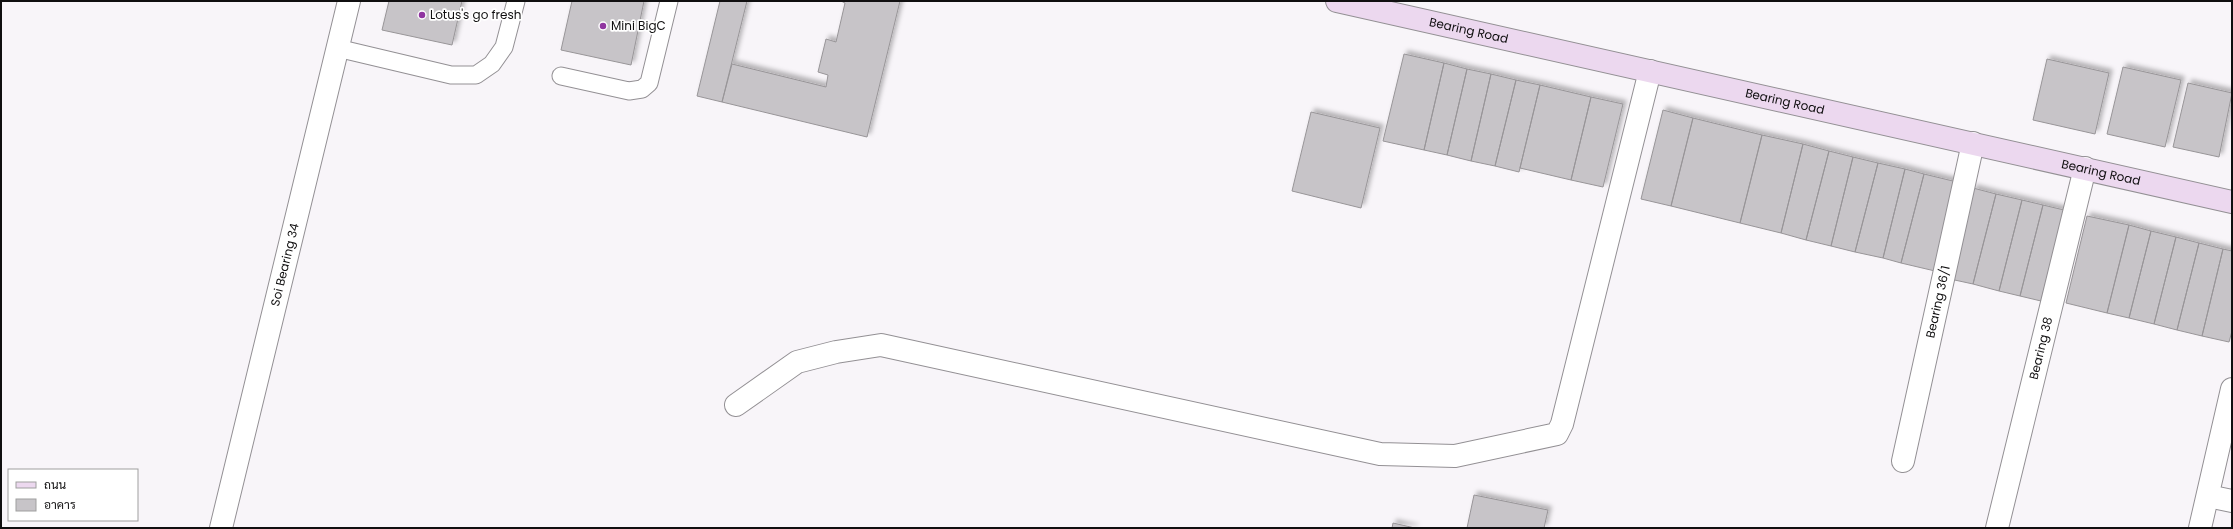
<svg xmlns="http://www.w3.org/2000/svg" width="2233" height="529" viewBox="0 0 2233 529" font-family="Poppins,Sarabun,sans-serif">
  <defs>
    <filter id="shadow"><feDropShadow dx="3.5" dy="-3.5" stdDeviation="2" flood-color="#0004"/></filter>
  </defs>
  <rect width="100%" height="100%" fill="#f8f5f9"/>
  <path fill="#c7c4c8" stroke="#989598" filter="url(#shadow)" d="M389 1H462L452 45 382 30Z
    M572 1H644L631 65 561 50Z
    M720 1H747L722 102 697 96Z
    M841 1H900L867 137 722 102 732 64 826 87 828 75 818 72 826 39 836 42 845 3Z
    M1404 54 1444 63 1424 150 1383 141Z
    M2047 59 2109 73 2095 134 2033 120Z
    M1444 63 1467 69 1447 155 1424 150Z
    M2123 67 2181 80 2165 147 2107 134Z
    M1467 69 1491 74 1471 161 1447 155Z
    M1491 74 1516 80 1495 166 1471 161Z
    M1516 80 1540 85 1519 172 1495 166Z
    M2188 83 2232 93 2219 157 2173 147Z
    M1540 85 1591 97 1571 180 1520 168Z
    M1591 97 1623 104 1603 187 1571 180Z
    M1663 110 1693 118 1671 206 1641 199Z
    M1311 112 1380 128 1361 208 1292 191Z
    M1693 118 1762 135 1740 223 1671 206Z
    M1762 135 1803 144 1781 233 1740 223Z
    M1803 144 1829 151 1806 240 1781 233Z
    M1829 151 1853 157 1831 246 1806 240Z
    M1853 157 1878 163 1855 252 1831 246Z
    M1878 163 1905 169 1883 258 1855 252Z
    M1905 169 1924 174 1901 263 1883 258Z
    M1924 174 1957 182 1935 271 1901 263Z
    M1973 188 1996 194 1973 284 1950 279Z
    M1996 194 2022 200 1999 291 1973 284Z
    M2022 200 2043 205 2020 296 1999 291Z
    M2043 205 2064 210 2041 301 2020 296Z
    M2087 216 2129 225 2107 313 2066 303Z
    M2129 225 2151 231 2129 318 2107 313Z
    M2151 231 2176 237 2154 324 2129 318Z
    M2176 237 2199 243 2177 330 2154 324Z
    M2199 243 2223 249 2202 336 2177 330Z
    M2223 249 2232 251V331L2229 342 2202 336Z
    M1474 495 1548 510 1544 528H1467Z
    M1393 523 1415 528H1392Z"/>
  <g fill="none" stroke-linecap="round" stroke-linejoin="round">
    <defs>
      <path id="service" d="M337 48 451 75H476L492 64 504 47 516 1
        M561 76 629 91 642 89 649 83 669 1"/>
      <g id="minor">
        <path d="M736 405 797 362 836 352 881 345 1380 454 1455 456 1557 434 1562 424 1650 71"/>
        <path id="s1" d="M1903 461 1973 143"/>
        <path d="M2208 496 2232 501"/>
        <path id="s2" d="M1997 528 2085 168"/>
        <path d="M2200 528 2232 389"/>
      </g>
      <g id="tertiary">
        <path id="s3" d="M221 528 349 1"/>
      </g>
      <g id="secondary">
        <path id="s4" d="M1337 1 2232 202"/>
      </g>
    </defs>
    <use href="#service" stroke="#939094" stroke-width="19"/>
    <use href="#minor" stroke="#939094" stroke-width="24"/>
    <use href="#tertiary" stroke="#939094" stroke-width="24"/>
    <use href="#secondary" stroke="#939094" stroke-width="24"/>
    <use href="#service" stroke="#fff" stroke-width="17"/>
    <use href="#minor" stroke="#fff" stroke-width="22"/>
    <use href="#tertiary" stroke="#fff" stroke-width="22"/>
    <use href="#secondary" stroke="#ecd8ef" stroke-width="22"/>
  </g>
  <g fill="#9035a0" stroke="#fff" stroke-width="1.5">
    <circle cx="422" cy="15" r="4"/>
    <circle cx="603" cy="26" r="4"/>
  </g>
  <g text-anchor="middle" stroke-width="3.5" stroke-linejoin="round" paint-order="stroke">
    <g font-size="12" fill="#100f10" stroke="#fff" text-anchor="start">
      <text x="430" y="19">Lotus's go fresh</text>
      <text x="611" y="30">Mini BigC</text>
    </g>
    <g font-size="12" fill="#100f10" stroke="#fff">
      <text dy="4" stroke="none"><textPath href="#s4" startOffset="135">Bearing Road</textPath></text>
      <text dy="4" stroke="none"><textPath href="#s4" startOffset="459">Bearing Road</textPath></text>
      <text dy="4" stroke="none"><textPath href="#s4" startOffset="783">Bearing Road</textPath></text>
      <text dy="4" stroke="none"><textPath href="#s3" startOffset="271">Soi Bearing 34</textPath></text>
      <text dy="4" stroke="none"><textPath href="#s1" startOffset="163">Bearing 36/1</textPath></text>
      <text dy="4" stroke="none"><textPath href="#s2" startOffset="185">Bearing 38</textPath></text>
    </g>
  </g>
  <rect width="2233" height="529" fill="none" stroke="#100f10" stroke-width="4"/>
  <rect x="8" y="469" width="130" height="52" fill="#ffffff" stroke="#9f9f9f"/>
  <rect x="16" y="482" width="20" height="6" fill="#ecd8ef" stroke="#9f9f9f"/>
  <text x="44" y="489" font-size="12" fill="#100f10">ถนน</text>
  <rect x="16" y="499" width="20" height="12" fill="#c7c4c8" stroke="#9f9f9f"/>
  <text x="44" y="509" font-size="12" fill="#100f10">อาคาร</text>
</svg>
